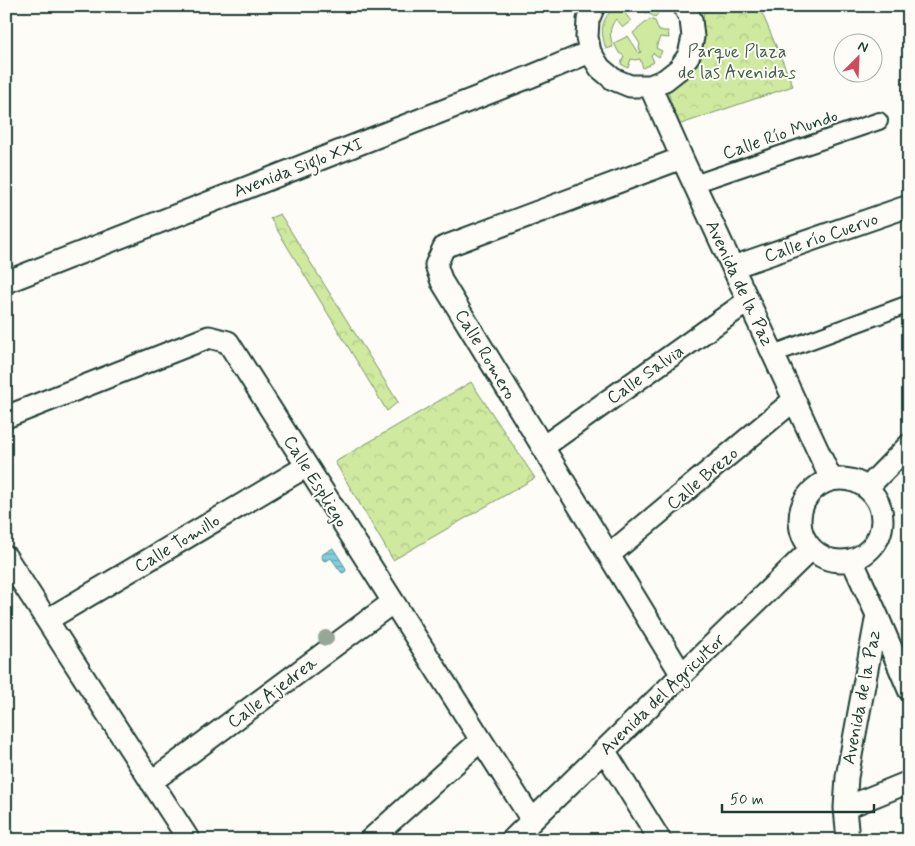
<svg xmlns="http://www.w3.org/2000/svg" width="915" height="846" viewBox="0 0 915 846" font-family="Mynerve,sans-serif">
  <defs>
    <pattern id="park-crowns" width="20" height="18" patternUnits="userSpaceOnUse" patternTransform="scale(1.25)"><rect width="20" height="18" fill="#cfe99f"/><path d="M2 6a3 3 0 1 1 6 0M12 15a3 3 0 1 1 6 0" fill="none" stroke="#b1c98a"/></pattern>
    <pattern id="water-rules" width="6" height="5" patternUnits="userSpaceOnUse" patternTransform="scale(1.25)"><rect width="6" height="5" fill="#80cfdd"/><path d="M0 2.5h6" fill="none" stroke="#68a9b4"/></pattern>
  </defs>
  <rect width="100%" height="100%" fill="#fdfcf7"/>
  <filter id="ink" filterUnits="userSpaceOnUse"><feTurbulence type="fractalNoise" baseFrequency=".02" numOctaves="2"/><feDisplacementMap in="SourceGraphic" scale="10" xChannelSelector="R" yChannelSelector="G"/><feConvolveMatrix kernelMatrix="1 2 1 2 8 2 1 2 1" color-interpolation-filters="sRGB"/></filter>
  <g filter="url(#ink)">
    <path fill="#cfe99f" stroke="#77936a" d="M617 6H654L660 11 655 17C644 11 637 7 624 12L631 21 623 27 616 19C608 29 610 36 613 47L606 49C600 30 600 19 617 6Z
      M650 19 655 21 659 31H668L669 38 660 37 656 48 662 51 659 57 653 53 651 55 654 62 643 68 640 59 635 60 631 59 628 68 621 64 624 56 619 53 614 43 628 36 639 53 641 52 639 48 640 44 633 33Z"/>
    <path fill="url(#park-crowns)" stroke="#77936a" d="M719 6H759L793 86 678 125 668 92 694 68 704 12Z
      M280 214 398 402 387 411 270 218Z
      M471 382 535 478 393 560 335 462Z"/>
    <path fill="url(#water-rules)" stroke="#599599" d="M333 548 345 567 346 571 343 573 341 572 331 558 326 561 323 560 322 557 323 554Z"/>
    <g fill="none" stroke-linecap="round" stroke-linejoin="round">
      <defs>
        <path id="pedestrian" d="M694 184 879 121
          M773 354 909 304"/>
        <path id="minor" d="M594 6 588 20 587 37 590 52 600 68 613 79 630 86H650L665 80 679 69 689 55 693 37 691 20 684 6
          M650 86 682 158 831 479
          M682 158 444 247 436 265 442 282 682 675
          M733 267 909 206
          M6 282 532 76 590 52
          M6 417 209 337 228 342 532 820
          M543 447 748 301
          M800 520a41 41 0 1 1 82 0a41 41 0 1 1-82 0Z
          M867 488 909 445
          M609 555 794 400
          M6 557 189 840
          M852 560 877 615 909 690
          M47 620 307 466
          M604 750 660 840
          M151 782 393 602
          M845 808 909 782
          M370 840 481 740
          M512 840 811 549
          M848 840 845 808 847 777 877 615"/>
      </defs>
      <use href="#pedestrian" stroke="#1f3d34" stroke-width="20"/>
      <use href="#minor" stroke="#1f3d34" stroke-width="25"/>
      <use href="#pedestrian" stroke="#fdfcf7" stroke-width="16"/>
      <use href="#minor" stroke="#fdfcf7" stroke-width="21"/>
    </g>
    <circle fill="#96a697" cx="326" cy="638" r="8"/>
  </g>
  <g text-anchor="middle" stroke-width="4" stroke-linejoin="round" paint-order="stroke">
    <g font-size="18" fill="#425f49" stroke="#fdfcf7">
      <text x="737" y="57">Parque Plaza<tspan x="737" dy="21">de las Avenidas</tspan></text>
    </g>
    <g font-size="18" fill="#1f3d34" stroke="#fdfcf7">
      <text transform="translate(780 134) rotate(-19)" y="6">Calle Río Mundo</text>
      <text transform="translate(298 167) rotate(-21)" y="6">Avenida Siglo XXI</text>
      <text transform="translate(821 237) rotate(-19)" y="6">Calle río Cuervo</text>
      <text transform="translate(740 283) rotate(65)" y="6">Avenida de la Paz</text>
      <text transform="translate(486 354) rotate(59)" y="6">Calle Romero</text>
      <text transform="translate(645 374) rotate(-35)" y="6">Calle Salvia</text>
      <text transform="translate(702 478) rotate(-40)" y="6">Calle Brezo</text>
      <text transform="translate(316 481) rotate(58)" y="6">Calle Espliego</text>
      <text transform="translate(177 543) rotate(-31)" y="6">Calle Tomillo</text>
      <text transform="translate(272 692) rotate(-37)" y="6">Calle Ajedrea</text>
      <text transform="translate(662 694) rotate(-44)" y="6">Avenida del Agricultor</text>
      <text transform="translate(861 697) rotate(-79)" y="6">Avenida de la Paz</text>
    </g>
  </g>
  <rect width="915" height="846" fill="none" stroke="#fdfcf7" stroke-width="25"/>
  <rect x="12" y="12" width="890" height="821" fill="none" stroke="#1f3d34" stroke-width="2" filter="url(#ink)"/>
  <g transform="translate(858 58) rotate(24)"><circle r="24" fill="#fdfcf7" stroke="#a4b0a9"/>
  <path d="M0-4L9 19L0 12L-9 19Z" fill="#d1495b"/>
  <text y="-8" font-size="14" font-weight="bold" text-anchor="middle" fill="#1f3d34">N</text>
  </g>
  <path d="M722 804v8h152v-8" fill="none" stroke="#1f3d34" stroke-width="2.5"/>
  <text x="730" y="804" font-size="15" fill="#1f3d34" stroke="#fdfcf7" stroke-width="4" paint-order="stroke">50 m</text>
</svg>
